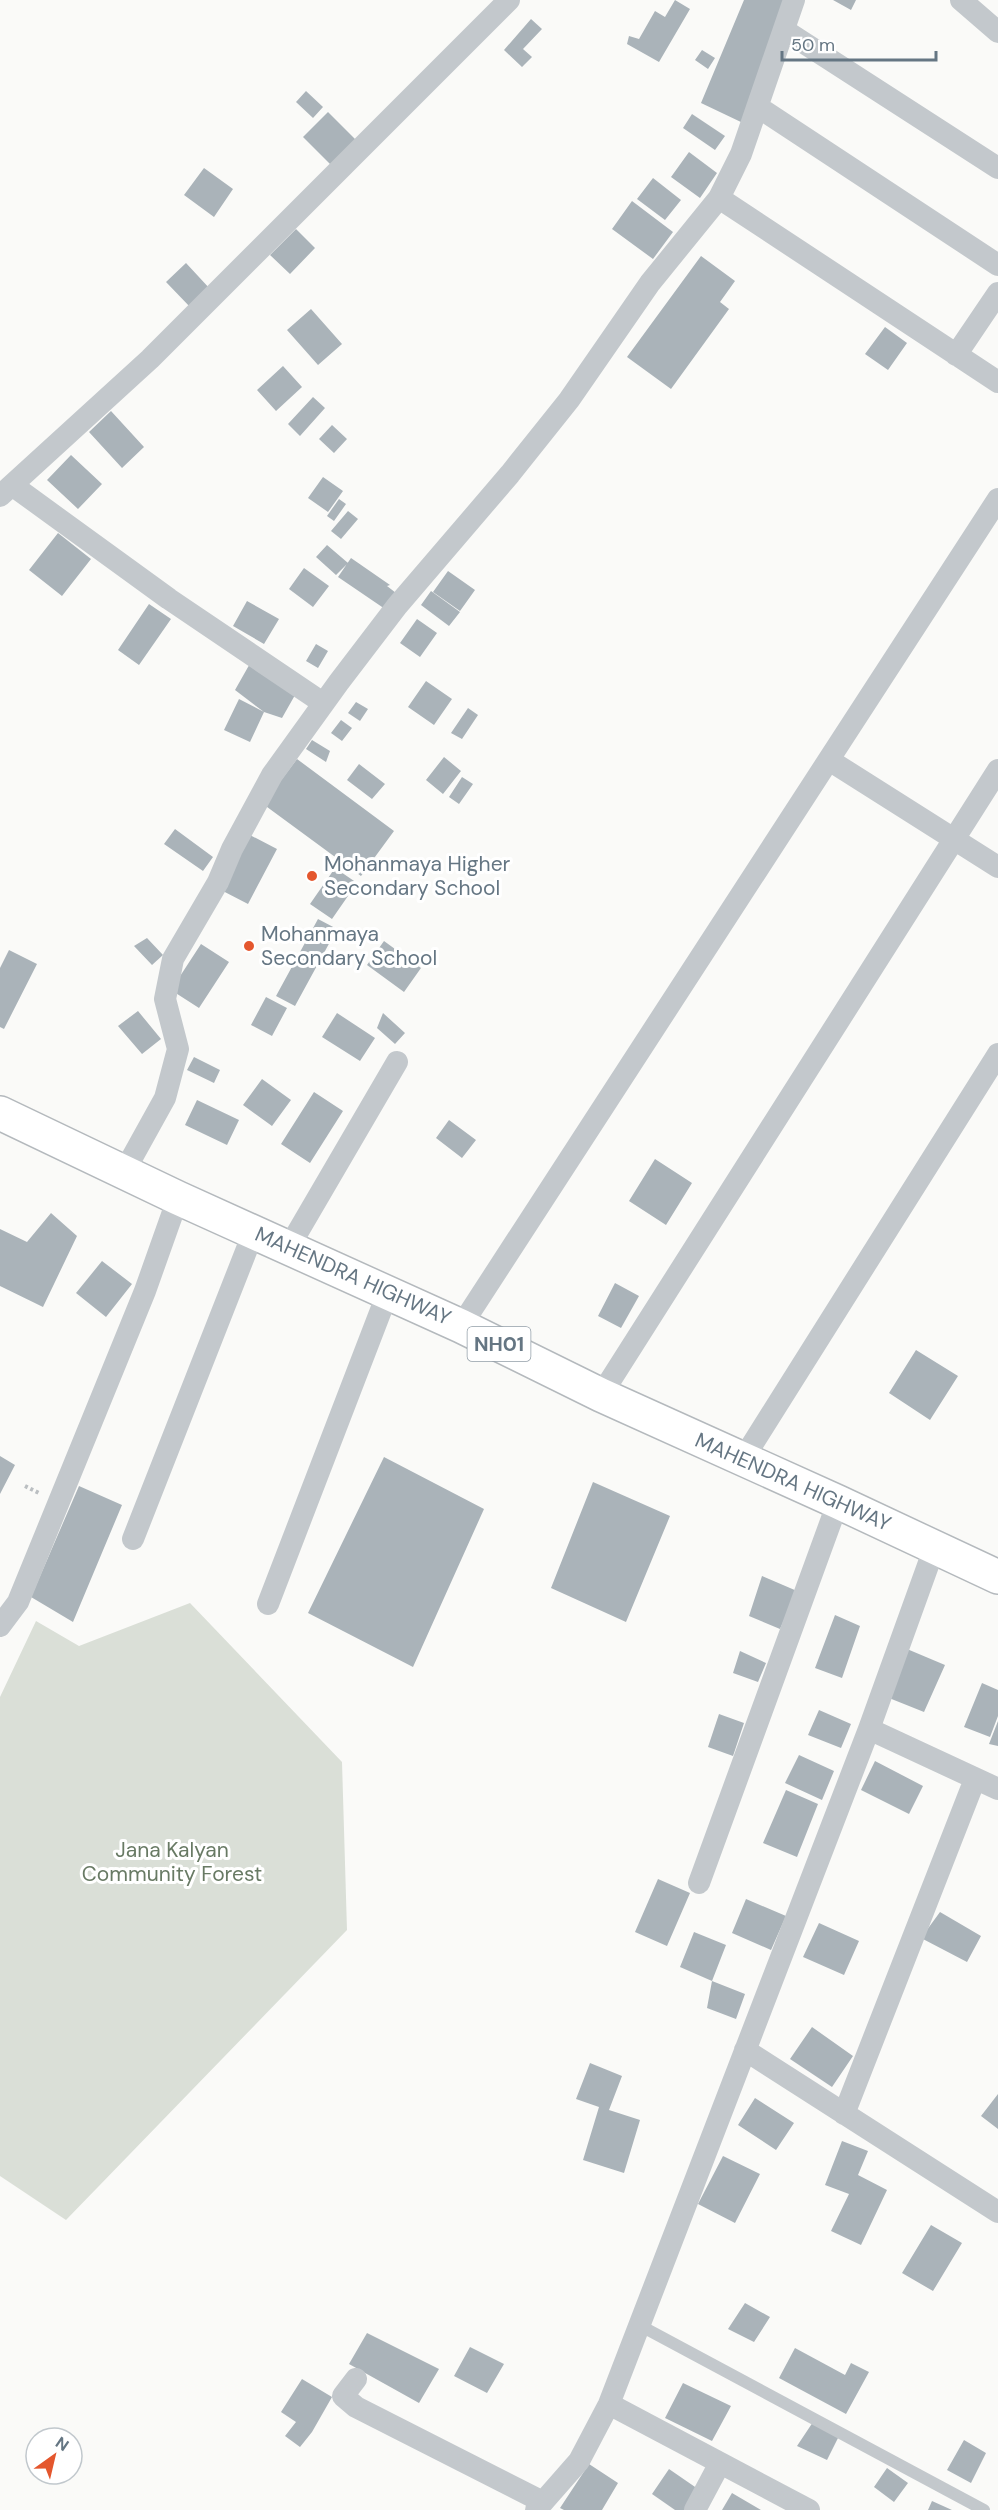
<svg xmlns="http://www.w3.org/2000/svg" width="998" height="2510" viewBox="0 0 998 2510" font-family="'DM Sans',sans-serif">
  <rect width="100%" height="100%" fill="#fafaf8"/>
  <path fill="#dadfd7" d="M190 1603 342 1762 347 1930 66 2220 0 2176V1697L36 1621 79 1646Z"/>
  <path fill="#aab3b9" d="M675 0 690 9 659 62 627 44 629 36 639 39 655 11 665 17Z
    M744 0H787L743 123 701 103Z
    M833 0H856L851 10Z
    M531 19 542 29 523 49 532 57 522 67 504 50Z
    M702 50 715 58 708 69 695 60Z
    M306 91 323 107 313 118 296 102Z
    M328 112 358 142 333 167 303 137Z
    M692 114 725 136 715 150 683 128Z
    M689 152 717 173 700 198 671 177Z
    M204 168 233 189 214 217 184 195Z
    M653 178 681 200 665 220 637 199Z
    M632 201 673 232 653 259 612 229Z
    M296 229 315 248 290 274 270 255Z
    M701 256 735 281 720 302 729 309 671 389 627 357Z
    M186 263 211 290 191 308 166 282Z
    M311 309 342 344 318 365 287 330Z
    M885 327 907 343 888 370 865 354Z
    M283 366 302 387 276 411 257 390Z
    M313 397 325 408 300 436 288 424Z
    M111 411 144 447 122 468 89 432Z
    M332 425 347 439 334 453 319 439Z
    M71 455 102 484 78 509 47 480Z
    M323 477 343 491 328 512 308 498Z
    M339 499 346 504 334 521 327 516Z
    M348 511 358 519 341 539 331 531Z
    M58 533 91 559 62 596 29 570Z
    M327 545 348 563 336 575 316 557Z
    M351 558 390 585 387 586 396 593 385 609 338 577Z
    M304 568 329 586 313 607 289 589Z
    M448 571 475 590 460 611 433 592Z
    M431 591 460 612 449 626 421 605Z
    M247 601 279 619 264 644 233 626Z
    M149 604 171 619 139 665 118 650Z
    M417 619 437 633 420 657 400 643Z
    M316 644 328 651 318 668 306 661Z
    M252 660 299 688 282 718 264 712 250 742 224 730 239 699 264 712 235 690Z
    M426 681 452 699 434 725 408 707Z
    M356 702 368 709 360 721 348 713Z
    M468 708 478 715 462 739 451 733Z
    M341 720 352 728 342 741 331 733Z
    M312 740 330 751 326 762 306 749Z
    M444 757 461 771 443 794 426 780Z
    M297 759 394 831 361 876 263 804Z
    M359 764 385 784 372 799 347 780Z
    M462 777 473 784 459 804 449 797Z
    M175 829 213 857 203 871 164 844Z
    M248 834 277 849 248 904 219 889Z
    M335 868 357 883 332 919 310 904Z
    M318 919 337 929 295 1006 276 996Z
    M147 938 163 955 152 965 134 946Z
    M384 941 421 968 404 992 367 965Z
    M201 944 229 962 199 1008 171 990Z
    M9 950 37 964 4 1029 0 1027V968Z
    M266 997 287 1008 272 1036 251 1025Z
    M138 1011 161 1039 142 1054 118 1026Z
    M337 1013 375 1038 360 1061 322 1037Z
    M383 1013 405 1033 395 1044 377 1028Z
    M194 1057 220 1070 214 1083 187 1070Z
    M262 1079 291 1100 272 1126 243 1105Z
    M314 1092 343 1111 310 1163 281 1144Z
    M197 1100 239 1120 227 1145 185 1125Z
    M449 1120 476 1140 462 1158 436 1138Z
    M655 1159 692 1183 666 1225 629 1201Z
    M51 1213 77 1236 43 1307 0 1286V1229L27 1242Z
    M102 1261 132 1284 106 1317 76 1293Z
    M615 1283 639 1296 621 1328 598 1316Z
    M916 1350 958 1376 930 1420 889 1393Z
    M0 1456 15 1465 0 1494Z
    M384 1457 484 1509 413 1667 308 1613Z
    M593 1482 670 1516 626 1622 551 1588Z
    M79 1486 122 1505 73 1622 31 1597Z
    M762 1576 797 1591 780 1629 749 1616Z
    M835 1615 860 1626 842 1678 815 1668Z
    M907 1649 945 1665 924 1712 889 1698Z
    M740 1651 766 1663 758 1682 733 1673Z
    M982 1683 998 1690V1716L990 1737 964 1727Z
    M819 1710 851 1724 841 1748 808 1735Z
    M719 1714 744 1723 733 1756 708 1747Z
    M998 1721V1746L989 1744Z
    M799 1755 834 1771 822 1800 785 1783Z
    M875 1761 923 1786 909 1814 861 1790Z
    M786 1790 818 1804 797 1857 763 1843Z
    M658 1879 690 1893 667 1946 635 1932Z
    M746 1899 786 1916 771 1950 732 1933Z
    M940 1912 981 1936 967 1962 921 1938Z
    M819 1923 859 1941 844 1975 803 1957Z
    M694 1932 726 1945 712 1981 680 1967Z
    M712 1981 745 1994 736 2019 707 2008Z
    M812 2027 853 2056 832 2087 790 2059Z
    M590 2063 622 2076 609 2110 640 2120 624 2173 583 2160 599 2107 576 2099Z
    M998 2094V2129L981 2116Z
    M755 2098 794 2123 776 2150 738 2125Z
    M842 2141 868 2151 858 2175 887 2190 861 2245 831 2231 849 2194 825 2185Z
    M723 2156 760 2174 735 2223 698 2204Z
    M931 2225 962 2243 933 2291 902 2273Z
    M745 2303 770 2317 754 2342 728 2329Z
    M367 2333 439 2369 419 2403 349 2364Z
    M470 2347 504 2364 487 2393 454 2376Z
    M795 2348 845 2375 851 2363 869 2372 846 2414 779 2378Z
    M302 2379 332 2397 312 2432 300 2447 285 2436 296 2422 281 2412Z
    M683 2383 731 2406 712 2441 665 2418Z
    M813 2422 839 2436 827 2460 797 2446Z
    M964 2440 986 2453 971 2483 947 2470Z
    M589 2464 618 2483 602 2510H564L560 2508Z
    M887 2468 908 2483 894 2502 874 2487Z
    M669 2469 698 2489 684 2510H675L652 2494Z
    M732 2493 761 2510H722Z
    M932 2501 952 2510H928Z"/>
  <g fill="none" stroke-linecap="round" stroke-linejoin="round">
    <defs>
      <path id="trunk" d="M0 1113 178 1198 461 1326 601 1395 838 1502 998 1577"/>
    </defs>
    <use href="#trunk" stroke="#b4b9bd" stroke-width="36"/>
    <path stroke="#bbbfc2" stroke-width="4" stroke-dasharray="3 3" stroke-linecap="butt" d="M25 1486 41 1494"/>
    <path stroke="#c3c8cc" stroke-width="12" d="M639 2325 984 2510"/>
    <path stroke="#c3c8cc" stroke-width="22" d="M961 0 998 32
      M784 30 998 168
      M758 107 998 265
      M719 198 998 382
      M956 355 998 293
      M12 485 169 599 323 703
      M0 496 150 359 509 0
      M829 760 998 867
      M124 1172 165 1098 178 1049 165 999 173 959 218 882 232 849 272 775 339 682 397 606 510 474 569 400 650 283 719 198 741 154 794 0
      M289 1247 397 1062
      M461 1326 998 499
      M601 1395 998 770
      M743 1459 998 1054
      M133 1539 254 1231
      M268 1604 388 1292
      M0 1626 18 1602 145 1291 178 1198
      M869 1729 998 1789
      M699 1883 838 1502
      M745 2050 998 2212
      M844 2114 975 1779
      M356 2379 343 2396 356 2407 543 2502
      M609 2404 809 2510
      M536 2510 579 2461 609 2404 869 1729 935 1546
      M695 2510 720 2463"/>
    <use href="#trunk" stroke="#fff" stroke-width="33"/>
  </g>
  <g fill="#e4572e" stroke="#fff" stroke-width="2">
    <circle cx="312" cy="876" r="6"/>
    <circle cx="249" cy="946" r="6"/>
  </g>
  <g text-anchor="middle" stroke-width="6" stroke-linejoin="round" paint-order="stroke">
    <rect fill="#fff" stroke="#939fa8" stroke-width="1.5" x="467.5" y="1327" width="63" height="34" rx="4.5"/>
    <g font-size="20" font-weight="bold" fill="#657683">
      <text x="499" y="1351">NH01</text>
    </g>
    <g font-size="21" fill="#657683" stroke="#fff" text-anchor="start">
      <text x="324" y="871">Mohanmaya Higher<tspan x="324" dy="24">Secondary School</tspan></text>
      <text x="261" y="941">Mohanmaya<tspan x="261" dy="24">Secondary School</tspan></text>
    </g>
    <g font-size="21" fill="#657683" stroke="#fff">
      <text transform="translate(353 1276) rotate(24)" y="7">MAHENDRA HIGHWAY</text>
      <text transform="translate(793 1482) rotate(24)" y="7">MAHENDRA HIGHWAY</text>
    </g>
    <g font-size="21" fill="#687a64" stroke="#fff">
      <text x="172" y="1857">Jana Kalyan<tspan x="172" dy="24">Community Forest</tspan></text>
    </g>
  </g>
  <g transform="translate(54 2456) rotate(34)"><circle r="28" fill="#ffffff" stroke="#c1c8cd" stroke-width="1.5"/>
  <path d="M0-4.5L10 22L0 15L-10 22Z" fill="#e4572e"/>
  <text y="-9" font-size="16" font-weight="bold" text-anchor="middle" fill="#657683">N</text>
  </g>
  <path d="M782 51v9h154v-9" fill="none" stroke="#657683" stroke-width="3"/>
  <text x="791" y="51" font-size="18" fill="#657683" stroke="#ffffff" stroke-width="4.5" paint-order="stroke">50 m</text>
</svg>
